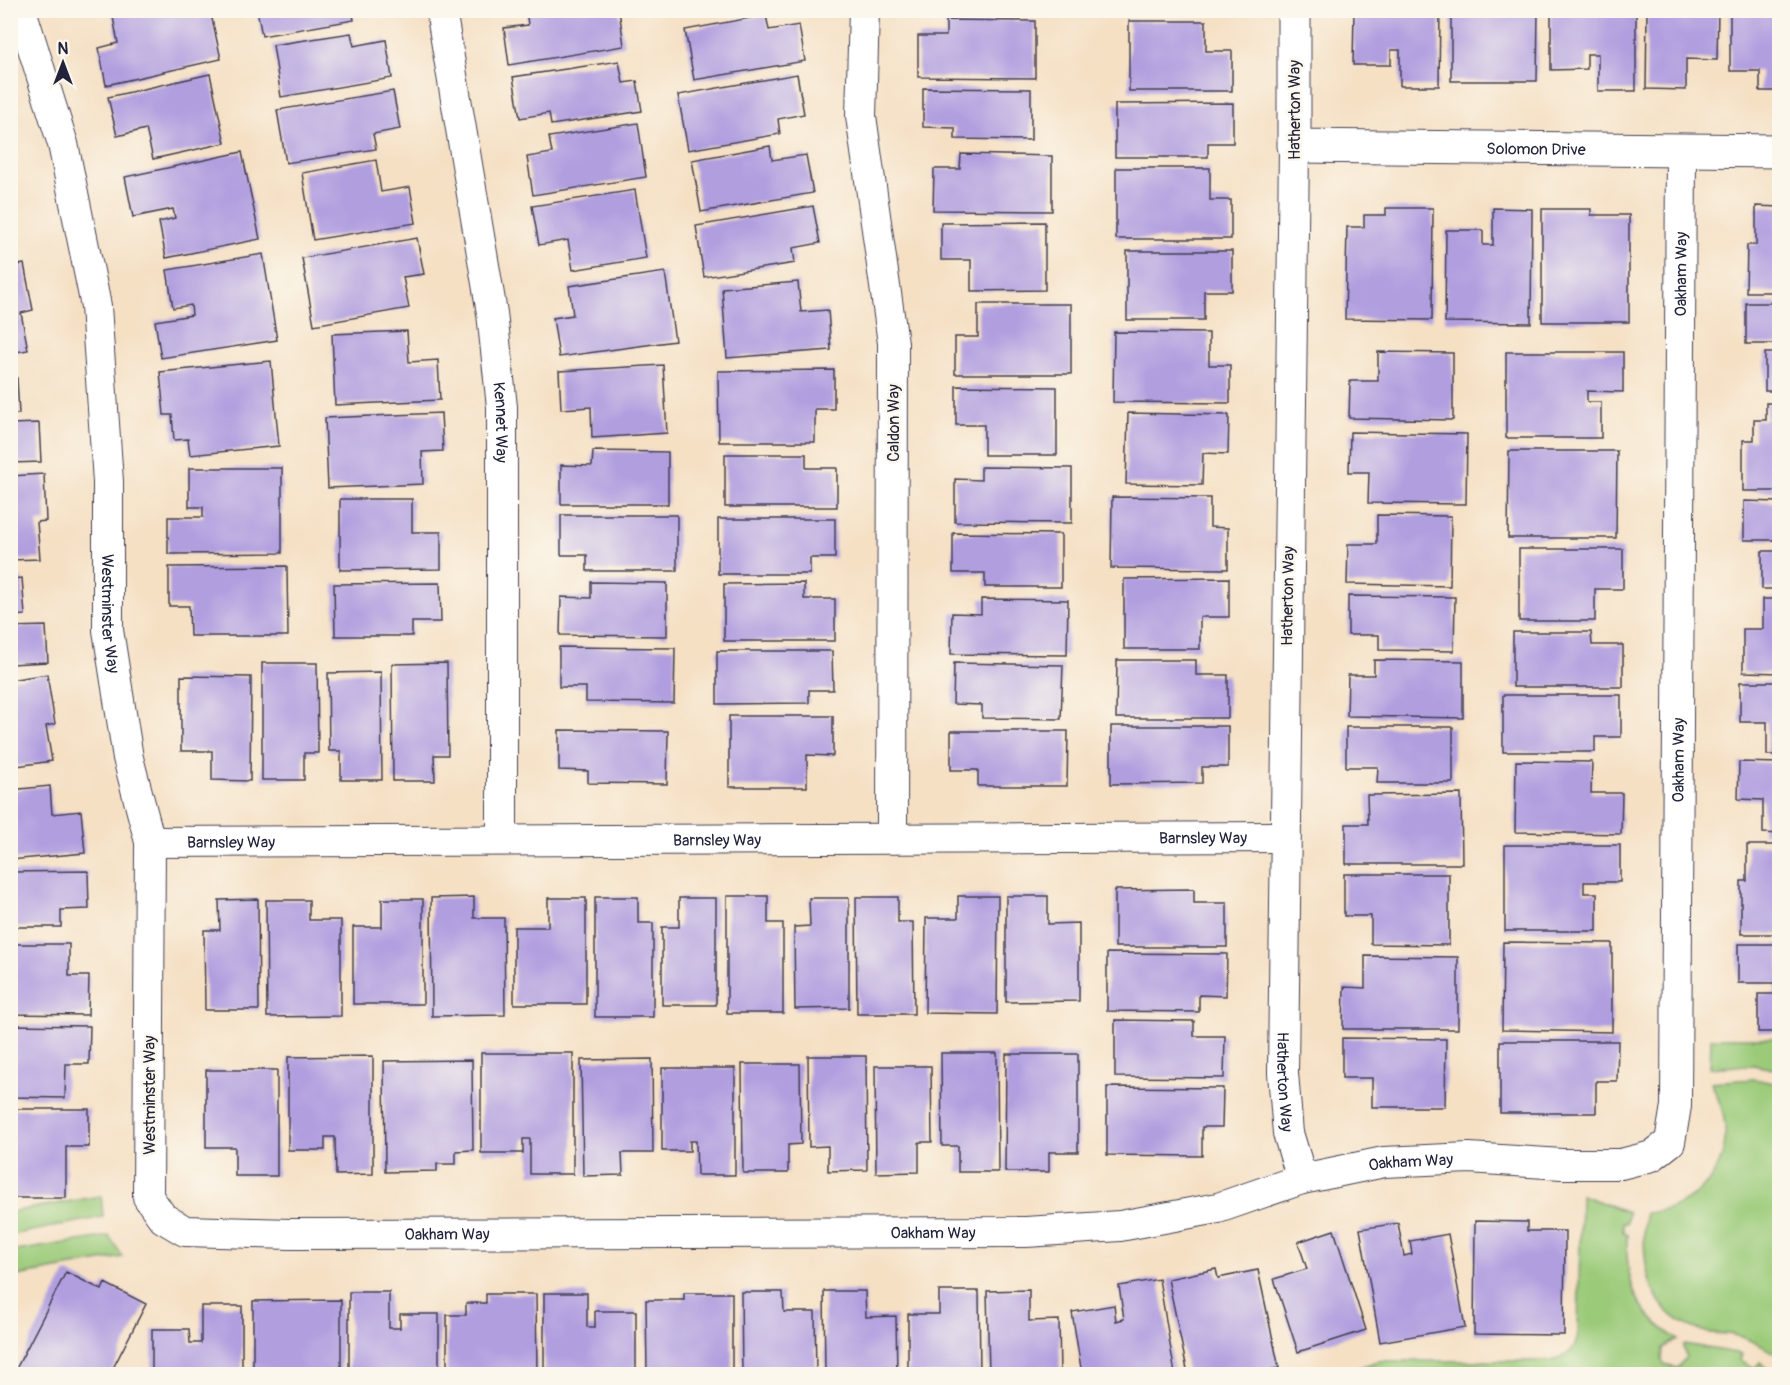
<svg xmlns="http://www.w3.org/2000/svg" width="1790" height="1385" viewBox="0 0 1790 1385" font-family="Pangolin,sans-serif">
  <rect width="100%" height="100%" fill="#fbf7ec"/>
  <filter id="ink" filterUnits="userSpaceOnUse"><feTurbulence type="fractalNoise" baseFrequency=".0167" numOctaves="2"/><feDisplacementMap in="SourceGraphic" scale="12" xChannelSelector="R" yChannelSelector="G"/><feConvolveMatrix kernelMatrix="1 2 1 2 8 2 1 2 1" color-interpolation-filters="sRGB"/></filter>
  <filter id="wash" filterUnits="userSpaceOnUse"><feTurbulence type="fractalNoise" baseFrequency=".008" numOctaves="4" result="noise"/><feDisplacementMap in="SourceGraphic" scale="24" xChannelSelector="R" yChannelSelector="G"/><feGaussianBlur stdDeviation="1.35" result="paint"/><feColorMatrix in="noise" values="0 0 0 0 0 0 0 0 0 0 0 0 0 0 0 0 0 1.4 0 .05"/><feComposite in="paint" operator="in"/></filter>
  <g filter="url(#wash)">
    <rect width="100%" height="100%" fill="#f5e0c4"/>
    <path fill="#9bcb79" stroke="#5e765a" stroke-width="1.5" d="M1711 1038H1779V1070L1753 1065 1710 1068Z
      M1754 1079 1779 1084 1780 1353 1776 1354C1762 1346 1749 1338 1733 1335 1724 1333 1714 1334 1706 1332 1646 1317 1641 1264 1645 1213 1695 1210 1733 1169 1724 1118 1722 1105 1716 1094 1711 1082Z
      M1581 1195 1628 1212 1627 1223H1623V1232L1627 1234C1625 1284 1635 1311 1678 1340L1663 1348 1662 1360 1664 1365 1678 1368 1686 1357 1683 1346 1685 1344 1742 1354 1740 1360 1755 1368 1760 1362 1773 1374H1340L1378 1361H1552C1569 1355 1575 1351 1578 1333Z
      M101 1196 103 1217 11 1235V1212Z
      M109 1236 123 1257 11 1277V1252Z"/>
    <g id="blocks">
      <path fill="#b09edf" d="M120 10H210L221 59 106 85 99 48 118 43 112 12Z
        M257 10H352L354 20 262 36Z
        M526 10H619L624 46 509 65 504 28 528 25Z
        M1354 10H1440L1439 86H1400V50H1391V65H1353Z
        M1451 10H1538L1537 81H1451Z
        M1551 10H1636V91H1598V54H1587V69L1551 70Z
        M1647 10H1718L1717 60 1686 59V90L1646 89Z
        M1730 10H1780V91H1760V71H1730Z
        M766 15 769 30 799 25 805 61 694 80 685 30Z
        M946 20 1035 21V78L918 77V36H946Z
        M1129 21H1206V51H1232V91H1129Z
        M351 33 354 46 386 40 392 78 281 97 273 45Z
        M619 61 623 83 637 81 642 111 551 125 549 113 520 118 513 77Z
        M210 74 225 143 153 159 146 129 117 136 108 97Z
        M797 74 804 114 778 119 780 134 688 150 678 95Z
        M923 88 1031 89V140L955 139V128L923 127Z
        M393 91 400 129 373 134 376 149 286 163 277 110Z
        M1233 103V143H1208V157H1115V104Z
        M638 123 646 177 533 195 527 157 552 153 549 137Z
        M770 146 772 160 806 155 813 193 701 212 692 160Z
        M242 152 260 239 166 258 159 222 175 218 173 209 133 217 125 177Z
        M961 154 1052 156V211L933 210 934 169H960Z
        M376 160 381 192 410 187 416 223 313 240 302 173Z
        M1116 168H1210V200H1231V239H1116Z
        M635 190 646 258 573 270 568 240 539 245 532 206Z
        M813 206 820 243 793 248 795 263 704 277 696 226Z
        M1756 206 1780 207V292H1746L1747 245H1756Z
        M1386 208H1433L1432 320 1345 319 1347 227H1364V215H1386Z
        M1493 208 1532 209 1531 323 1445 322 1446 230H1483V245H1493Z
        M1542 209H1591V215H1629V322H1542Z
        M1045 222V290L971 291V260H941V223Z
        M417 238 424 274 403 277 409 308 314 325 302 258Z
        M1127 251H1232V291H1204V320H1127Z
        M263 254 277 340 161 358 155 321 192 315 191 305 173 308 167 270Z
        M24 264 33 310 21 313 28 350 10 353V266Z
        M665 272 675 341 559 357 553 318 573 315 569 286Z
        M798 282 801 312 828 310 831 350 727 358 722 288Z
        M1746 303H1780V344H1746Z
        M978 304H1071V374H955V337H978Z
        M407 331 409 362 438 360 440 400 335 405 332 334Z
        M1114 332 1209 333V365H1230V403L1113 402Z
        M1378 352 1453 353V420L1349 418 1350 381H1378Z
        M1506 352H1623V392L1587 391V402H1601V438H1506Z
        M1765 353H1780V391H1765Z
        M271 361 279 446 190 455 188 439 174 440 172 415H164L160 372Z
        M663 365 667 433 592 438 591 407 561 409 559 371Z
        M834 370V409H815V442H719L718 371Z
        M10 378H17L19 414H10Z
        M956 386 1057 387V455H984V425H956Z
        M1766 403H1780V491H1743V440H1754V420H1766Z
        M441 413 443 451 422 452 423 484 328 488 325 418Z
        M1128 413 1229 415 1228 454 1203 453 1202 485 1126 484Z
        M39 423 41 462 10 463V424Z
        M1350 432 1467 434 1466 504 1368 503 1369 472H1349Z
        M593 451 668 452V504H561V465L592 466Z
        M1509 451H1617L1616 538H1508Z
        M725 454H806V468H837V507H725Z
        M981 467 1072 468V523L955 522V479L981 480Z
        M189 468H282V553L168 554V517H203V507H189Z
        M44 474 46 521 37 522 40 559 10 560V476Z
        M1112 497 1210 498V527L1228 528V569L1111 568Z
        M340 499H412V532H441V569L340 570Z
        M1744 501 1780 502V540H1744Z
        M561 515H677V571H587V555H561Z
        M1377 515 1451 516 1450 586 1347 584 1348 544H1377Z
        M718 519H835V558H810V574H718Z
        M953 533 1061 534V587H985V573H953Z
        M1519 549H1623V589H1595V621H1519Z
        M1762 551H1780V589H1762Z
        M287 566 288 636H190L189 606H169V567Z
        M22 578 25 615 10 616V579Z
        M1229 578V617H1200V649H1124V579Z
        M591 582 667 583V636L560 635 561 597 591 598Z
        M440 583 441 622H412V636H335L334 584Z
        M804 583V599H835V641H724V584Z
        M1348 596 1455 597 1454 651 1379 650V635H1348Z
        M981 599 1068 600 1067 655 951 654 952 613 981 614Z
        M1763 599H1780V673L1743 672V629H1763Z
        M46 626 48 662 10 664V627Z
        M1513 632H1591L1592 645H1623V687H1513Z
        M559 647 675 648 674 703 586 702V687H559Z
        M717 651H832L833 690H809V703L717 704Z
        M1117 660H1196V675H1228V718H1116Z
        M1374 660 1463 661V718L1347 716 1348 675H1374Z
        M262 663H317L318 753H304V780H262Z
        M447 663 448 755H434L435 781H393L392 664Z
        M954 663 1063 665 1061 719 982 718V705L953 704Z
        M381 672 382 780H341V751H329L328 673Z
        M47 674 55 724 46 726 52 761 10 767V680Z
        M181 676 251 677 250 781 212 780V751H181Z
        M1740 682H1780V755H1767V722H1740Z
        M1503 695H1621V737H1595V752H1503Z
        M729 716H833V756L807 755V787H729Z
        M1111 726H1228V767H1202V783L1111 784Z
        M1346 727H1453V783H1377L1378 767H1346Z
        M559 730 668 731 667 784 588 783V771L559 770Z
        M951 731H1068L1067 786H978V770H951Z
        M1516 761 1592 762 1591 793H1622L1621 834 1515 832Z
        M1739 762 1780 763V834L1763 833V800L1738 799Z
        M50 786 52 814 81 811 85 853 10 860V790Z
        M1461 794 1462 864H1346V824H1368L1367 795Z
        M1505 845H1620V882H1584V893H1597V931H1505Z
        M1747 845H1780V934H1741V881H1747Z
        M88 871 89 909 61 910V927H10V872Z
        M1344 874H1449V945L1371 944V916H1344Z
        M1194 889V903H1227V947H1115V890Z
        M727 896H768V923H783V1013H727Z
        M958 896H998L997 1014 925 1013 926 918H958Z
        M1006 896H1048V924L1079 923V1001L1006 1002Z
        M474 897V918H504L505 1015 432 1016 431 898Z
        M595 897H638V923H653V1017H595Z
        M856 897H898V922H913L914 1014H857Z
        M548 898H586V1004H514V927H548Z
        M679 898H716V1005H662V927H679Z
        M809 898H849V1008L795 1009 794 927 810 926Z
        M258 899 259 1010H205L204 930H220L219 900Z
        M382 899H423V1004H353V927H382Z
        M266 900H309V920H341V1016L267 1017Z
        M1503 942 1612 943V1032L1502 1030Z
        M10 944H69V976H89L88 1015 10 1014Z
        M1738 944H1780V1032H1758V994H1775V983H1738Z
        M1107 953 1227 954 1226 996 1199 995V1012L1107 1011Z
        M1365 956 1458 957V1029H1343L1344 987 1365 988Z
        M1115 1020 1194 1021V1036H1225L1224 1078 1115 1077Z
        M10 1025 90 1026 89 1064H66L65 1098 10 1097Z
        M1342 1038 1446 1039 1445 1107H1372V1078H1342Z
        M1500 1041H1618L1617 1081H1596V1113H1500Z
        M481 1053H573V1174H530V1139H523V1153H481Z
        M941 1053H997L998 1172H958V1146H942Z
        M1006 1054H1078V1152H1049V1172H1005Z
        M373 1056V1174L336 1175 335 1137H325V1150H288V1057Z
        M808 1056H866L867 1170 828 1171V1146L809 1147Z
        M652 1059 653 1153H622L623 1175 583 1176 581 1060Z
        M472 1060 473 1150 456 1151V1164H437V1171L385 1172 384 1061Z
        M742 1064H800L801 1144 788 1145V1173H743Z
        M875 1066H931L932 1142H919V1172L876 1173Z
        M662 1068H735V1175H697L696 1141H690V1151H662Z
        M206 1070H277V1176H235V1147H206Z
        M1107 1087 1223 1088 1222 1127H1202V1156L1107 1155Z
        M10 1109H89V1147H66V1198H10Z
        M1475 1221 1527 1222V1231H1565L1564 1335 1474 1334Z
        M1398 1223 1404 1256 1412 1254 1410 1241 1448 1234 1465 1327 1380 1342 1360 1229Z
        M1334 1230 1366 1330 1298 1352 1274 1279 1307 1269 1298 1242Z
        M1216 1269 1218 1278 1258 1270 1279 1368 1247 1374H1188L1168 1279Z
        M66 1272 102 1290 105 1283 146 1304 110 1374H21L15 1371Z
        M1159 1279 1175 1374H1082L1072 1312 1114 1305 1116 1321 1124 1319 1119 1286Z
        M1029 1290V1321L1059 1320 1060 1374H989L987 1291Z
        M824 1291H865L866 1317 896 1316 897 1374H825Z
        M939 1291H979L980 1374H908V1314H939Z
        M349 1292H389V1328H400V1314H439V1374H349Z
        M741 1292H783L784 1312H815L816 1374H742Z
        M544 1293H587V1327H595V1311H636V1374H544Z
        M684 1293H732V1374H647L646 1300H684Z
        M486 1294H536L537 1374H447V1315H466V1303H486Z
        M341 1300V1374H253V1301Z
        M201 1306H242V1374H152V1329H189L190 1343H201Z"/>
    </g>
  </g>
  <g filter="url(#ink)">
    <use href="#blocks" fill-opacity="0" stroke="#423e50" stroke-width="1.5"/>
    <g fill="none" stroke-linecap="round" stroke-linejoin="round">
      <defs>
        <g id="street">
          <path id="s1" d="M21 10 63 144 96 306 108 482V630L128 758 150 842 148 1197 163 1218 185 1231 291 1234 1026 1232 1120 1226 1218 1208 1302 1179 1384 1162 1469 1158 1562 1164H1621L1652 1156 1670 1142 1676 1106 1681 149"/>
          <path id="s2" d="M441 10 492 313 502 407V839"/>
          <path d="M864 10 861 116 893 343 892 837"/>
          <path id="s3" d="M1294 146 1283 1073 1288 1133 1302 1179"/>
          <path id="s4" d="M150 842 1284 837"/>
        </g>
        <g id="secondary">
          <path id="s5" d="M1294 10V146L1780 151"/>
        </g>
      </defs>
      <use href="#street" stroke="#423e50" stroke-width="32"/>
      <use href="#secondary" stroke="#423e50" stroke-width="35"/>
      <use href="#street" stroke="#fff" stroke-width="30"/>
      <use href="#secondary" stroke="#fff" stroke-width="33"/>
    </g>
  </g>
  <g text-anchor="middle" stroke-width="5" stroke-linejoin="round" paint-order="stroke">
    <g font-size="16" fill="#22223b" stroke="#fbf7ec">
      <text transform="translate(1294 110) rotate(-90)" y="6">Hatherton Way</text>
      <text dy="6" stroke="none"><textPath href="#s5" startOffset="378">Solomon Drive</textPath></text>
      <text dy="6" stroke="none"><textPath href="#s1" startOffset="3621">Oakham Way</textPath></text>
      <text dy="6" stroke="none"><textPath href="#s2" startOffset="417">Kennet Way</textPath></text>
      <text transform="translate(893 423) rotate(-90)" y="6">Caldon Way</text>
      <text transform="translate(1287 596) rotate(-89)" y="6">Hatherton Way</text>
      <text dy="6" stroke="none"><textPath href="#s1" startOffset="614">Westminster Way</textPath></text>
      <text dy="6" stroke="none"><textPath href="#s1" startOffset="3135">Oakham Way</textPath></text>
      <text dy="6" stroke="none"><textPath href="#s4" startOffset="1053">Barnsley Way</textPath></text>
      <text dy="6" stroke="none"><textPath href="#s4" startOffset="567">Barnsley Way</textPath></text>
      <text dy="6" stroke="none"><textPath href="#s4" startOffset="81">Barnsley Way</textPath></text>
      <text dy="6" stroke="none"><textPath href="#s3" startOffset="936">Hatherton Way</textPath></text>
      <text transform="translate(149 1095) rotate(-90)" y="6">Westminster Way</text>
      <text dy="6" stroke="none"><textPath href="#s1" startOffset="2487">Oakham Way</textPath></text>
      <text dy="6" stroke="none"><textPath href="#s1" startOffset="2001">Oakham Way</textPath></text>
      <text dy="6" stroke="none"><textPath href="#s1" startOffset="1515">Oakham Way</textPath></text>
    </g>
  </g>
  <rect width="1790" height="1385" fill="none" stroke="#fbf7ec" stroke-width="36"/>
  <g transform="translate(63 63)" stroke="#fbf7ec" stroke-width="4.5" paint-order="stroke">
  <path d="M0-4.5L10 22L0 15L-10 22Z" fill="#22223b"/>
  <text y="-9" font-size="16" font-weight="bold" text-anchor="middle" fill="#22223b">N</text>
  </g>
</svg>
